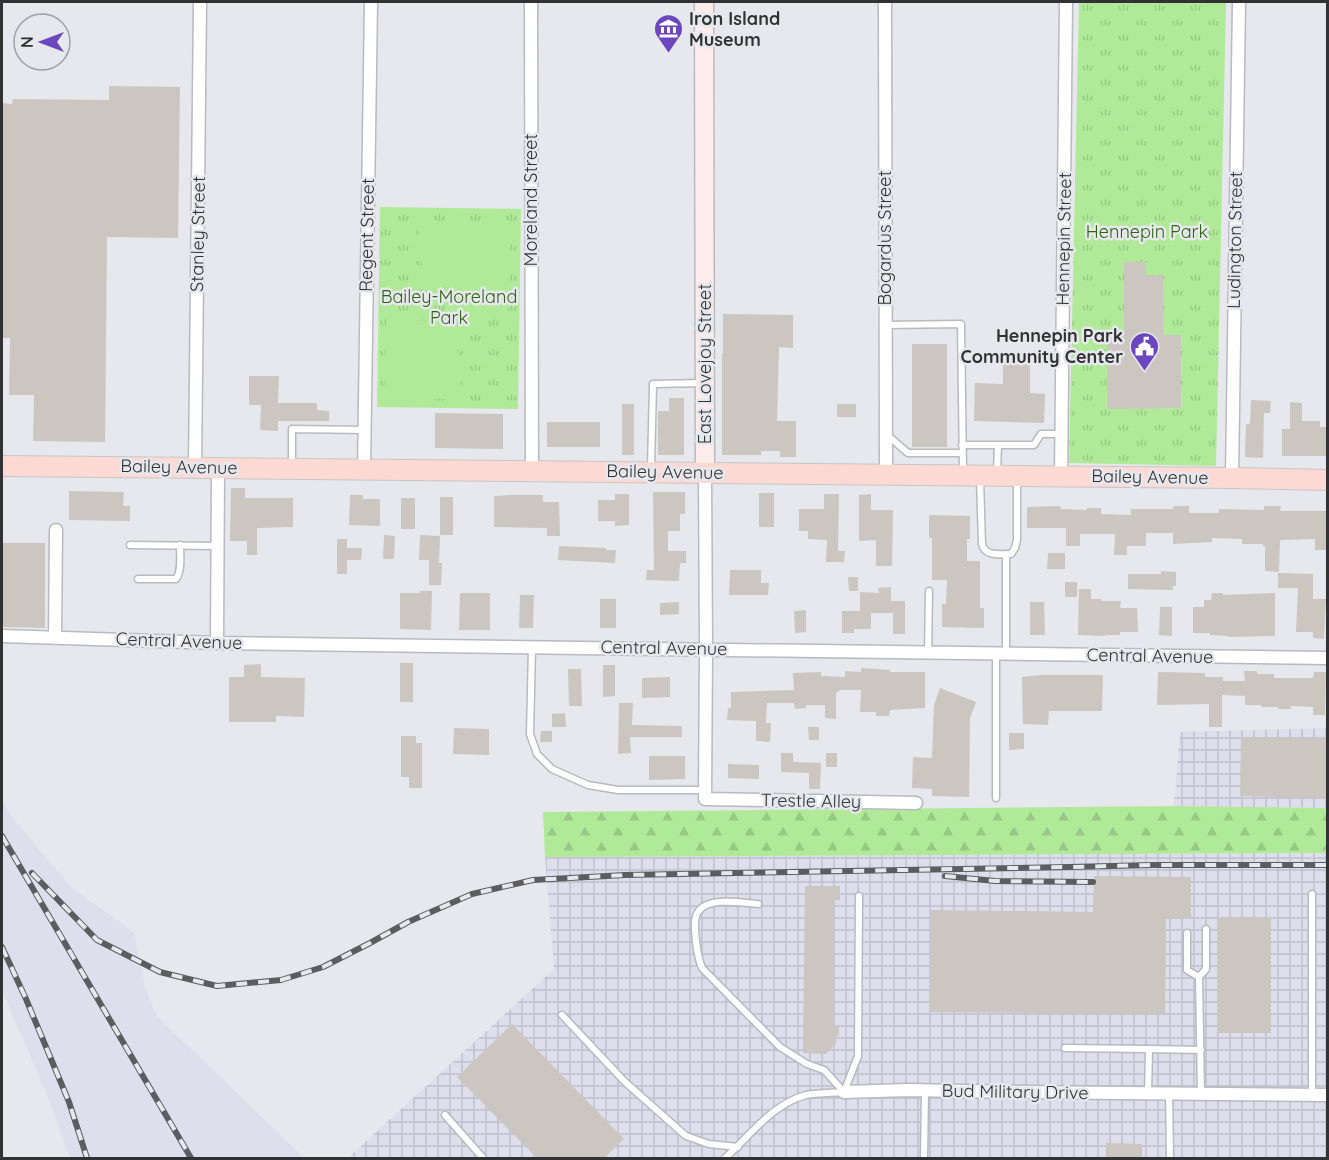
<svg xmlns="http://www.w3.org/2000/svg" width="1329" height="1160" viewBox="0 0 1329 1160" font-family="Quicksand,sans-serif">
  <defs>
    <pattern id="industrial-grid" width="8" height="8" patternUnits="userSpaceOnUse" patternTransform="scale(1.5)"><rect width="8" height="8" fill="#dedeed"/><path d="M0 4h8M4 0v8" fill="none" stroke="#bfbfcc"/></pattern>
    <pattern id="grass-tufts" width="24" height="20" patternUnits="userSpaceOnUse" patternTransform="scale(1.5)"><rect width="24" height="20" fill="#b0ea99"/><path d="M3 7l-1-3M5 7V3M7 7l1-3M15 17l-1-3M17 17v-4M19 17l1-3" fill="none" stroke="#98c984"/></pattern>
    <pattern id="forest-firs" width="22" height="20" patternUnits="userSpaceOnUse" patternTransform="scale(1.5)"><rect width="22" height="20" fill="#b0ea99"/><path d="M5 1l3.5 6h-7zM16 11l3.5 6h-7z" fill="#98c984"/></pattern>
  </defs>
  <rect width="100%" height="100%" fill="#e7e7ee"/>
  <path fill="url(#industrial-grid)" d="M1327 728V808L1174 806 1180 732Z
    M1327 853V1158H348L554 969 545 857Z"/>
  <path fill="#dedeed" d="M2 800 11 816 70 886 134 933 145 988 157 1016 304 1158H70L46 1092 2 991Z"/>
  <path fill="url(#grass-tufts)" d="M1079 2H1226L1216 466 1069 463Z
    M380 207 521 209 518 409 377 407Z"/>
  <path fill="url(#forest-firs)" d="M1174 806 1327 808V853L545 857 543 812Z"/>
  <path fill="#b0ea99" d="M499 224 509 233 508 312C487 311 445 313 431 294 431 294 428 286 428 285 420 266 419 246 418 225Z
    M412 319C420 321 429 322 436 325 464 338 461 372 461 398L392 401 385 394 386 320Z"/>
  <path fill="#cbc6c0" d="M109 86 180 87 178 238 107 237 105 442 33 441 34 395H9L10 338H2V103L12 104 13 99 109 100Z
    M1124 262H1146V275H1163V335H1181V408L1107 409V334H1124Z
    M723 314 793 315V348L779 347 777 421H796V457H780V451H761V455H722V354H723Z
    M912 344H947V447H912Z
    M1030 362V393L1045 394 1044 423 974 421 975 383 1003 384V363Z
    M249 376H279L278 403H317V410L329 411V421H278V431L260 430 261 405H249Z
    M669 398H684V455H658V411H669Z
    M1251 400 1271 401 1270 413H1264L1263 458 1245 457 1246 424H1250Z
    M1290 402 1302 403V421H1320V427H1328V456H1282V429H1290Z
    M622 404H634V455H622Z
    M837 404H856V417H837Z
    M435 413 503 414V449L435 448Z
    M547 422H600V447H547Z
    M231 488H245V498H293V527L257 528V555H247V541H230Z
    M69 491 124 492 123 506H130V521L69 520Z
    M653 492H685V514H680V531H668V551H686V563H680L679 581 646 580 647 570H654Z
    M759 493H774V527H759Z
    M615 494H629V525L615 526V521H598V500H615Z
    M824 494H839L838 551H845L844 562H826L827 540 808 539V531H799V509H824Z
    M871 494V510H893L892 566H876V540L859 541V495Z
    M350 495H363V499H380V526L349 525Z
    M512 495H543V502H559L560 536H547V528L494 527V496Z
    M440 497H453V535H440Z
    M401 498H415V529H401Z
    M1060 506 1061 509 1087 510V508H1101V514L1131 515V509H1173V506H1189V513H1219V509L1264 510V506H1281L1280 511H1326L1327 550H1315V539L1280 540 1279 572 1265 571V546H1263V544H1242V539L1212 538V542L1173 544V533H1146V546H1127V555H1114L1115 534H1080V546H1066V528H1027V507Z
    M929 515 970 516V539H967V561H980V608H984V628L942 627V604H946L947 580H932V538H929Z
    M384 535 395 536 394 559H383Z
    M420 535 440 536 439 563H442L441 585H429V560H419Z
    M337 539H347V548H362L361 560H347V574H337Z
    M2 543H45V628L2 627Z
    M559 546 606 548V550H616L615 563 558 560Z
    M1048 553H1065V569H1047Z
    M730 570H761V583H769L768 595H729Z
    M1161 571 1176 572V586H1173V590L1128 589V574H1161Z
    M1278 573 1313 574V599H1326L1324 639 1313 638V632H1296L1298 588H1278Z
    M848 577H858V591H849Z
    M1065 582H1077V597H1065Z
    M891 587V601H905V634H893V613H871V629H854V633H842V611H860V592L879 593 878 588Z
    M1079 589H1091V599H1101V601H1121L1120 608H1137L1138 632H1120V635H1105V636L1078 635Z
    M420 591H432L431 630 400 629V593H420Z
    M460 593H490V630H459Z
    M1212 593H1223V595L1275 593V636L1228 637V636L1210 635V633H1193V607H1204V600H1211Z
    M520 595H534L533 628H519Z
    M600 599H616V628H600Z
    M679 602V614L660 615V603Z
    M1030 602H1044L1045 635H1030Z
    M1160 607H1172V636L1159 635Z
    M806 610V632L795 633 794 611Z
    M400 663H413V702H400Z
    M261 664V677L305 678 304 717 276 716V722H229V677H244V665Z
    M603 665H615V696L603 697Z
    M861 668 890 670V672H925V708L890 710 889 716H876V712H860L861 690H839V692H836V719L825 718V705H806V708L795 709 794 703H767L766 723H771L770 742 756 741V721L727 720 728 708H731V692L794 690 793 673 821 672V676L845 677V671L861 672Z
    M568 669H581L582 706H569Z
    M1244 671H1257V674H1274V678H1313L1314 672H1326L1325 715H1313V707L1291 706V709H1278V707H1261V705H1245V696L1222 695V727H1209V704L1157 705 1158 672 1205 673V677H1223V681H1245Z
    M1041 675H1103L1102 711H1049L1048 725 1023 724 1022 677Z
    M670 677V697L642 698V678Z
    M940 688 976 702 970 718 969 797 932 796V789L912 788 913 757 932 758 934 705Z
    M619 703H633L632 725 682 726V737H630L631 753 618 754Z
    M565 713 566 727H552V714Z
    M808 727H819V740H809Z
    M454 728 489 729V755L453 754Z
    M541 731H552V742H540Z
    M1009 733H1024V749L1009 750Z
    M401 736H416V743H422V788H409V777H401Z
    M1241 737 1328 739V798L1240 796Z
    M781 753H793V762L821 763 820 789H809V773L781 772Z
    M826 753H837V767H826Z
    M649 756H685V779L649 780Z
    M728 764 759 765V779L728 778Z
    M1094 876 1191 877V918H1166L1165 1014 930 1012 931 910 1093 912Z
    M805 886H840V900H834L833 1025H839V1036H836V1043L826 1054 803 1053Z
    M1271 917V1033H1218V918Z
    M512 1024 624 1139 604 1158H537L457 1077Z
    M1106 1143 1142 1144V1158H1106Z"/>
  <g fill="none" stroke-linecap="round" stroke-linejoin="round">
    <defs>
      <path id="lane" d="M886 325 961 324 963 471
        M886 434 908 453H962
        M962 445H998
        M292 465V429L365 430
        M651 468 653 384 702 383
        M997 472 998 445H1034L1041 434H1062
        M980 479 982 544C985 557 1000 554 1011 554L1015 548 1017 540V480
        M130 545 217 546
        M138 579H176C182 571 180 556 180 545
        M532 647 530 734 537 754 552 769 588 785 618 790H705
        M928 652 929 591
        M1006 654V554
        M996 798V654
        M1312 894V1095
        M758 904C742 903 708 896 698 912 694 917 695 924 695 930 696 944 697 956 702 968L780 1047 807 1064 824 1070 844 1092
        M1187 933V970L1199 977
        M562 1015 625 1082 686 1136 709 1144 738 1147
        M1065 1048 1149 1049
        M844 1092 858 1056 859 896
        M1148 1093 1149 1049 1201 1050
        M1169 1094 1170 1158
        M1201 1094 1199 977 1206 969V929
        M445 1115 483 1158
        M725 1158C750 1136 772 1104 806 1095 818 1093 832 1093 844 1092
        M924 1158 925 1091"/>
      <path id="street" d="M531 2 532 471
        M885 2 886 474
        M195 467 200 2
        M364 469 371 2
        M705 472 706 649 705 799 916 803
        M1061 476 1066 2
        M1232 478 1239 2
        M2 636 217 643 1328 658
        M55 637 56 530
        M217 643 218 468
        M844 1092 908 1090 1020 1092 1328 1095"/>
      <path id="secondary" d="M704 2 705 472"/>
      <path id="primary" d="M2 466 1232 478 1328 480"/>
    </defs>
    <use href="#lane" stroke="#b9b9c0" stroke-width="9"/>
    <use href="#street" stroke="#b9b9c0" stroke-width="15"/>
    <use href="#secondary" stroke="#b9b9c0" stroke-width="21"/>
    <use href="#primary" stroke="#c6c6c6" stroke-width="22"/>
    <use href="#lane" stroke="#fff" stroke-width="6"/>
    <use href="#street" stroke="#fff" stroke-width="12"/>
    <use href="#secondary" stroke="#feecea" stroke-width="18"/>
    <use href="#primary" stroke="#fdd9d4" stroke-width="20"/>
    <defs>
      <path id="rail" d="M2 836 191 1158
        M32 873 97 940 160 972 217 986 281 980 323 967 370 943 408 922 472 894 533 880 625 875 1069 867 1153 865H1328
        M945 876 995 881 1093 882
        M2 947 26 999 69 1102 87 1158"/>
    </defs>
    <use href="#rail" stroke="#5d5d61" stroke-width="6"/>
    <use href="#rail" stroke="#e7e7ee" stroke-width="4" stroke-dasharray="11" stroke-linecap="butt"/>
  </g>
  <defs>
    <symbol id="museum-pin" viewBox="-11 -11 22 30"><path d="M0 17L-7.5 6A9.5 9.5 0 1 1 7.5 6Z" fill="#6b46be" stroke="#e7e7ee"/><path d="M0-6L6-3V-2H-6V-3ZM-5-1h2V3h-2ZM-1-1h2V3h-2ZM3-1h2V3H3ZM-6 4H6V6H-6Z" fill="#fff"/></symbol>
    <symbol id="civic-pin" viewBox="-11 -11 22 30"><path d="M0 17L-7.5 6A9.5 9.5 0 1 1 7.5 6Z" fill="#6b46be" stroke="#e7e7ee"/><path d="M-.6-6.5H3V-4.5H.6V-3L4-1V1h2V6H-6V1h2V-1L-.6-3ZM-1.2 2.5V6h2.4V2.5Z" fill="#fff"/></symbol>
  </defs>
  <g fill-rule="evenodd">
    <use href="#museum-pin" x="652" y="12" width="33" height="45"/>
    <use href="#civic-pin" x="1128" y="330" width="33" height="45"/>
  </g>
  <g text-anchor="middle" stroke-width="5" stroke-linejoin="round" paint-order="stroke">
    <g font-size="18" font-weight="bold" fill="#323235" stroke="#e7e7ee" text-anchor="start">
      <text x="689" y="25">Iron Island<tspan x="689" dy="21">Museum</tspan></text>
      <text x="1123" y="342" text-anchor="end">Hennepin Park<tspan x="1123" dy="21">Community Center</tspan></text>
    </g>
    <g font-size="18" fill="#323235" stroke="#e7e7ee">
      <text transform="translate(531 200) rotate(-90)" y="6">Moreland Street</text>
      <text transform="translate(198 234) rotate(-89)" y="6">Stanley Street</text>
      <text transform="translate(367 235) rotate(-89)" y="6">Regent Street</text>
      <text transform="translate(885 238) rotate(-90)" y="6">Bogardus Street</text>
      <text transform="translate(1064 239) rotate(-89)" y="6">Hennepin Street</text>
      <text transform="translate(1235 240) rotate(-89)" y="6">Ludington Street</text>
      <text transform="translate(705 364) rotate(-90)" y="6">East Lovejoy Street</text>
      <text transform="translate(179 467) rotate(1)" y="6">Bailey Avenue</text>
      <text transform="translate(665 472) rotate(1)" y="6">Bailey Avenue</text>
      <text transform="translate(1150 477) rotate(1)" y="6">Bailey Avenue</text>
      <text transform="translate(179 641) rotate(2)" y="6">Central Avenue</text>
      <text transform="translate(664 648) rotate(1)" y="6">Central Avenue</text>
      <text transform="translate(1150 656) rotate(1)" y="6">Central Avenue</text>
      <text transform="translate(811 801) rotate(1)" y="6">Trestle Alley</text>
      <text transform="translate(1015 1092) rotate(1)" y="6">Bud Military Drive</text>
    </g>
    <g font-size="18" fill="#2f6411" stroke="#e7e7ee">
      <text x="1147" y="238">Hennepin Park</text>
      <text x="449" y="303">Bailey-Moreland<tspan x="449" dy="21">Park</tspan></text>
    </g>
  </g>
  <rect width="1329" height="1160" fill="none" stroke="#323235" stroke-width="6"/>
  <g transform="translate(42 42) rotate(270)"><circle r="28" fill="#e7e7ee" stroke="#9f9fa4" stroke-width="1.5"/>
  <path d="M0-4.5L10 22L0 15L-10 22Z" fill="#6b46be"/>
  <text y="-9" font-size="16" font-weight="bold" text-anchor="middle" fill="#323235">N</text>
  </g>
</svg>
